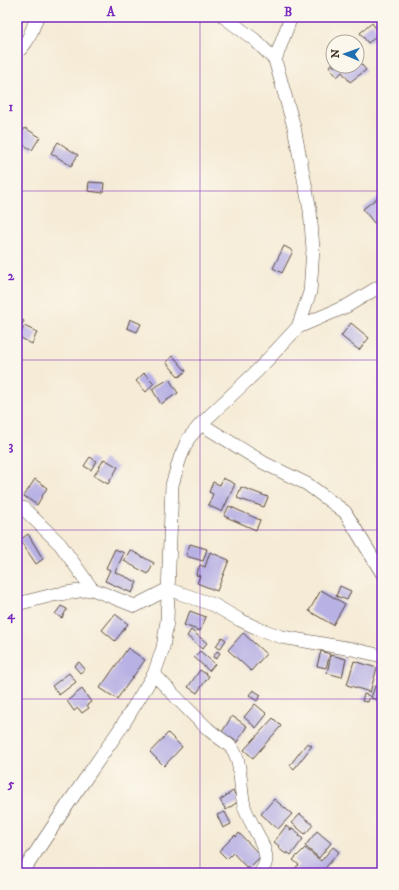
<svg xmlns="http://www.w3.org/2000/svg" width="399" height="890" viewBox="0 0 399 890" font-family="'IM FELL DW Pica',serif">
  <rect width="100%" height="100%" fill="#fbf7ec"/>
  <filter id="ink" filterUnits="userSpaceOnUse"><feTurbulence type="fractalNoise" baseFrequency=".025" numOctaves="2"/><feDisplacementMap in="SourceGraphic" scale="8" xChannelSelector="R" yChannelSelector="G"/><feConvolveMatrix kernelMatrix="1 2 1 2 8 2 1 2 1" color-interpolation-filters="sRGB"/></filter>
  <filter id="wash" filterUnits="userSpaceOnUse"><feTurbulence type="fractalNoise" baseFrequency=".012" numOctaves="4" result="noise"/><feDisplacementMap in="SourceGraphic" scale="16" xChannelSelector="R" yChannelSelector="G"/><feGaussianBlur stdDeviation="0.9" result="paint"/><feColorMatrix in="noise" values="0 0 0 0 0 0 0 0 0 0 0 0 0 0 0 0 0 1.4 0 .05"/><feComposite in="paint" operator="in"/></filter>
  <g filter="url(#wash)">
    <rect width="100%" height="100%" fill="#f5ebd6"/>
    <g id="blocks">
      <path fill="#b8b1e4" d="M372 23 380 34 368 43 360 33Z
        M357 59 366 70 350 82 342 72 337 77 329 66 333 63V66H357Z
        M25 128 40 137 32 150 17 141Z
        M58 142 78 155 71 166 51 153Z
        M89 182 104 183 103 193 88 191Z
        M382 194V206L378 210 382 215V217L374 223 363 209Z
        M284 246 293 251 282 273 273 268Z
        M17 317 24 321 20 328 17 326Z
        M130 319 141 324 137 332 127 328Z
        M351 323 369 338 359 350 341 336Z
        M24 326 37 332 32 344 19 337Z
        M173 356 186 371 179 377 166 362Z
        M144 373 154 383 146 392 136 381Z
        M169 379 178 393 161 404 152 389Z
        M90 457 96 461 91 470 84 466Z
        M104 459 118 467 108 484 94 476Z
        M223 478 235 484 222 512 208 505 213 494 209 492 213 482 220 485Z
        M35 479 47 488 37 505 24 496Z
        M241 487 268 497 264 507 237 498Z
        M229 506 260 520 256 530 224 516Z
        M28 534 43 559 36 564 20 540Z
        M190 544 207 549 203 561 186 556Z
        M115 549 124 553 115 572 137 582 132 593 105 581 110 570 106 568Z
        M130 550 154 563 148 574 124 561Z
        M210 552 229 560 217 591 197 583 200 576 196 575 200 565 205 567Z
        M340 586 351 591 347 600 336 596Z
        M321 590 345 604 333 625 309 611Z
        M61 606 67 609 62 618 55 614Z
        M190 611 206 617 200 631 184 625Z
        M115 614 128 624 115 641 102 630Z
        M191 630 207 643 202 649 187 636Z
        M243 633 266 654 251 671 228 650Z
        M222 637 226 640 220 649 216 646Z
        M128 648 145 660 117 699 100 688Z
        M200 651 215 664 209 671 194 657Z
        M217 651 220 653 216 659 213 657Z
        M321 651 330 654 326 668 317 666Z
        M331 655 346 659 342 677 327 673Z
        M354 661 377 668 370 692 347 685Z
        M79 662 85 669 80 673 74 666Z
        M200 670 209 676 197 693 188 687Z
        M69 673 76 682 59 695 52 686Z
        M375 686 382 687V701L371 698Z
        M82 689 91 702 87 705 89 708 82 713 78 708 74 711 67 701Z
        M253 690 261 695 257 701 249 695Z
        M364 694 370 696 368 702 362 701Z
        M255 704 267 714 256 728 244 717Z
        M232 716 247 726 237 742 222 732Z
        M273 718 281 726 253 758 244 750Z
        M168 733 182 747 164 766 150 752Z
        M307 743 312 746 294 769 290 765Z
        M233 791 239 801 226 810 220 800Z
        M274 799 292 814 278 829 261 814Z
        M225 812 231 824 223 828 217 815Z
        M300 814 313 825 305 834 292 823Z
        M286 826 291 830 292 828 300 834 299 836 303 839 291 855 287 852 286 854 278 848 279 846 274 842Z
        M317 831 331 843 319 858 305 846Z
        M239 833 261 856 248 869 233 853 227 859 219 851 235 835 236 837Z
        M333 847 339 852 321 873H301L295 868 299 865 293 860 305 848 321 861Z"/>
    </g>
  </g>
  <g filter="url(#ink)">
    <use href="#blocks" fill-opacity="0" stroke="#57473a" stroke-width="1"/>
    <g fill="none" stroke-linecap="round" stroke-linejoin="round">
      <defs>
        <path id="street" d="M17 52C28 44 32 30 37 17
          M275 60 291 17
          M298 327 347 306 382 285
          M201 424 264 463 307 484 345 512 382 573
          M23 508 60 544 92 589
          M17 604 53 595 92 589 135 606 168 589 214 605 240 620 259 629 282 637 352 649 382 656
          M154 674C171 692 189 711 207 728 214 735 225 741 231 747 243 761 239 792 245 809 250 823 266 845 266 859 266 865 263 869 260 873
          M22 873 70 801 120 729 154 674 163 648 167 621 172 485 180 458 188 439 201 424 257 371 298 327 310 292 313 249 310 210 294 127 275 60 255 40 224 17"/>
      </defs>
      <use href="#street" stroke="#57473a" stroke-width="14"/>
      <use href="#street" stroke="#fff" stroke-width="13"/>
    </g>
  </g>
  <path fill="none" stroke="#7b2cbf" stroke-width="1" stroke-opacity="0.55" d="M200 17V873M17 191H382M17 360H382M17 530H382M17 699H382"/>
  <rect width="399" height="890" fill="none" stroke="#fbf7ec" stroke-width="44"/>
  <g transform="translate(345 54) rotate(272)"><circle r="19" fill="#fbf7ec" stroke="#aea59a"/>
  <path d="M0-3L7 15L0 10L-7 15Z" fill="#1f6fb2"/>
  <text y="-6" font-size="11" font-weight="bold" text-anchor="middle" fill="#3b2a1e">N</text>
  </g>
  <rect x="22" y="22" width="355" height="846" fill="none" stroke="#7b2cbf" stroke-width="1.5"/>
  <g font-size="13" text-anchor="middle" font-weight="bold" fill="#7b2cbf">
    <text x="111" y="16">A</text>
    <text x="288" y="16">B</text>
    <text x="11" y="111">1</text>
    <text x="11" y="280">2</text>
    <text x="11" y="450">3</text>
    <text x="11" y="619">4</text>
    <text x="11" y="788">5</text>
  </g>
</svg>
